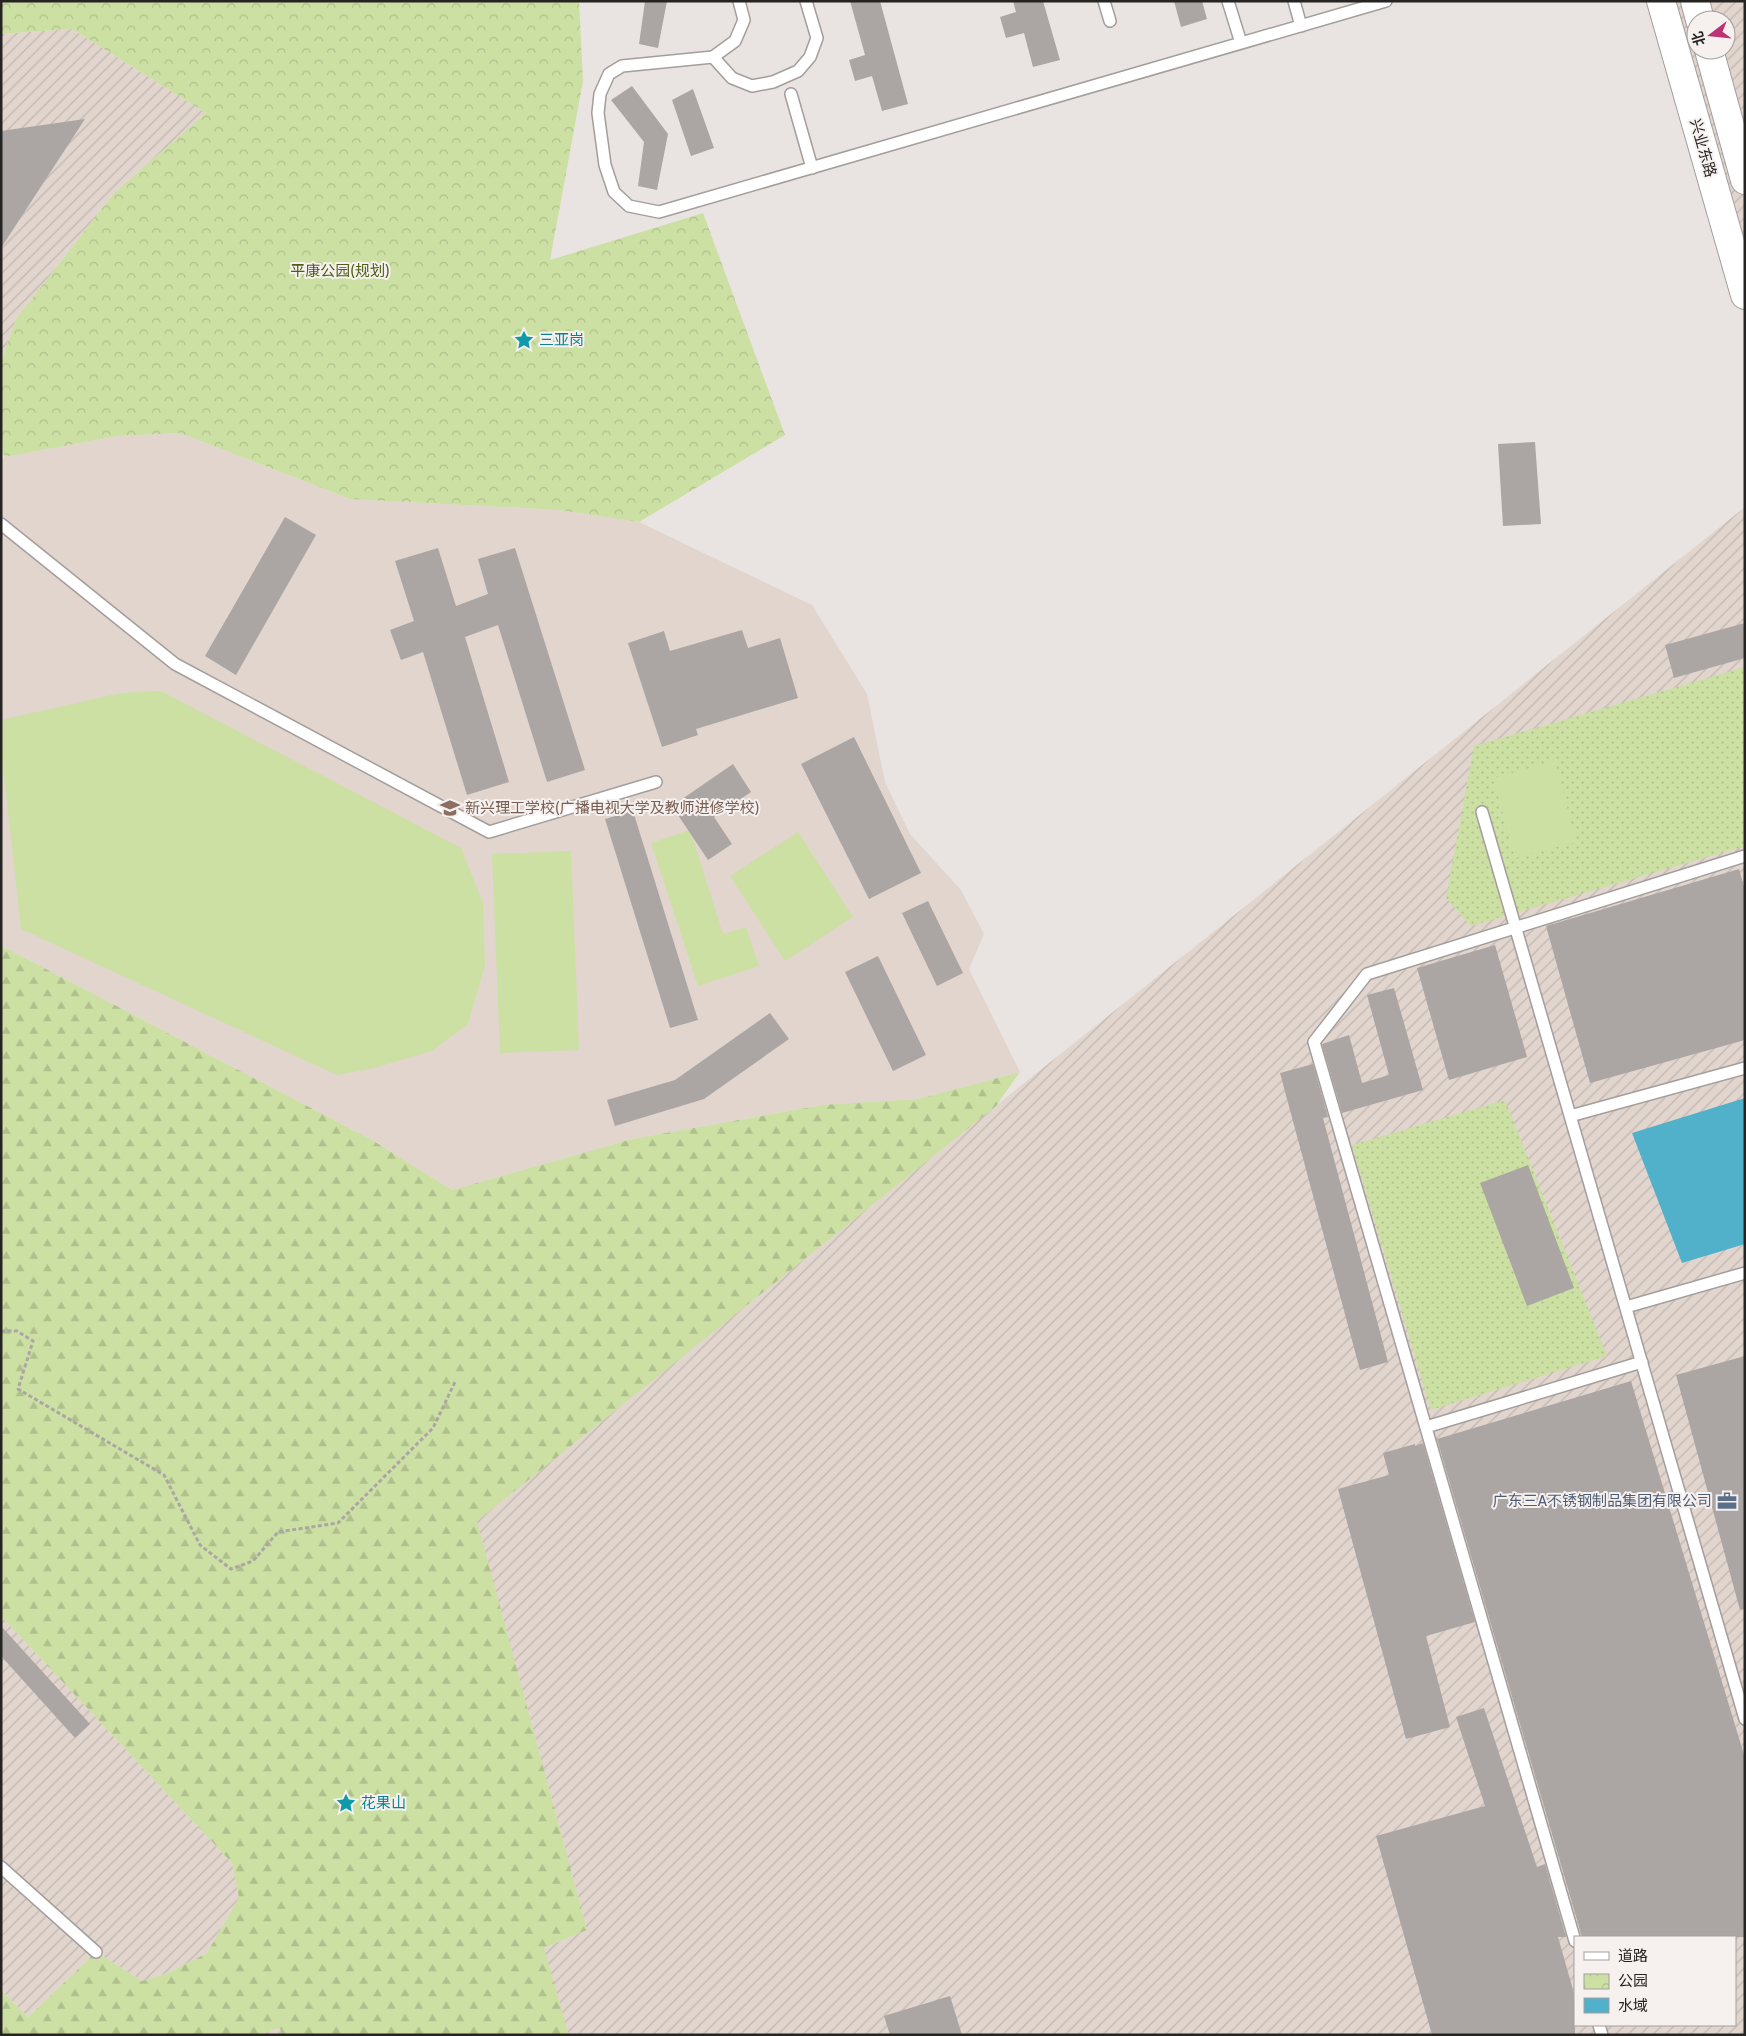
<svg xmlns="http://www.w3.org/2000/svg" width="1746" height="2036" viewBox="0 0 1746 2036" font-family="Cabin,'Noto Sans SC',sans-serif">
  <defs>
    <pattern id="industrial-furrows" width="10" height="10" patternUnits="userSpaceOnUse" patternTransform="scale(1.25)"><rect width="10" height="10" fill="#e1d5ce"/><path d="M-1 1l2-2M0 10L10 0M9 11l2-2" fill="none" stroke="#c1b7b1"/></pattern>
    <pattern id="grass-dots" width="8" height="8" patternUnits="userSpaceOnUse" patternTransform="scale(1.25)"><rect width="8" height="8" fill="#cce0a3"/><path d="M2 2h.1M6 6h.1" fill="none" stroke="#afc08c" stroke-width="1.8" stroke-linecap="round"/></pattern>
    <pattern id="forest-firs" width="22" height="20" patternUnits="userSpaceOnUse" patternTransform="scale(1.25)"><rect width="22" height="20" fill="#cce0a3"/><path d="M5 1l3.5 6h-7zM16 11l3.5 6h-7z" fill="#afc08c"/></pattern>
    <pattern id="park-crowns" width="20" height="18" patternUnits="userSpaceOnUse" patternTransform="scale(1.25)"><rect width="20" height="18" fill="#cce0a3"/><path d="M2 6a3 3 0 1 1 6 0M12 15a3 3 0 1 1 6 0" fill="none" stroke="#afc08c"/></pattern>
  </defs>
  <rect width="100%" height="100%" fill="#e9e4e1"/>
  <path fill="#e1d5ce" d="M180 433 350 499 558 510 639 522 812 605 867 694 885 782 910 834 961 890 984 934 969 969 1020 1072 918 1099 822 1105 632 1139 452 1190 372 1140 6 948H1V460L5 457 118 436Z"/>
  <path fill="url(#industrial-furrows)" fill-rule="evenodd" d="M1661 1H1745V295ZM1696 20H1726V50H1696Z
    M72 29 206 113 114 193 16 319 1 362V34Z
    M1745 507V2035H257L544 1948 587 1930 476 1521ZM1575 1937H1735V2025H1575Z
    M1 1616 232 1863 239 1898 207 1953 168 1973 142 1981 96 1952 28 2017 1 1990Z"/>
  <path fill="url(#grass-dots)" d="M1745 667V846L1471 926 1446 898 1474 746Z
    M1505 1100 1607 1356 1431 1410 1352 1145Z"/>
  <path fill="url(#forest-firs)" d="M1 948H6L372 1140 452 1190 632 1139 822 1105 918 1099 1020 1072 996 1106 477 1521 587 1930 544 1948 569 2035H282L280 2028 257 2035H1V1990L28 2017 96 1952 142 1981 168 1973 207 1953 239 1898 232 1863 1 1616Z"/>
  <path fill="url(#park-crowns)" d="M1 1H579L583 81 550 260 703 213 785 435 639 522 558 510 350 499 180 433 118 436 5 457 1 450V362L16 319 114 193 206 113 72 29 1 34Z"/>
  <path fill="#cce0a3" d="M161 691 461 848 483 903 485 965 468 1024 432 1051 374 1068 337 1075 21 929 1 749V720L121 693Z
    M1555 761 1576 842 1515 858 1493 778Z
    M690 830 723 934 746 927 759 966 698 986 651 843Z
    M798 832 853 917 785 961 730 876Z
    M571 851 579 1050 500 1053 492 854Z"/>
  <path fill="#51b1ca" d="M1745 1098V1244L1682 1263 1632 1133Z"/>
  <path fill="#aba6a4" d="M645 1H667L658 48 639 44Z
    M850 1H880L908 104 882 111 872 76 855 81 849 60 865 55Z
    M1013 1H1043L1060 60 1033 67 1024 33 1006 38 1000 17 1016 12Z
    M1174 1H1202L1207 19 1181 27Z
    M632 86 668 134 657 190 638 186 644 142 611 100Z
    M693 89 714 148 691 156 672 100Z
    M85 119 1 248V131Z
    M1535 442 1541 524 1503 526 1498 444Z
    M285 517 316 535 236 675 205 656Z
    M438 548 456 606 488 594 478 559 515 548 585 770 547 782 498 625 465 637 509 782 467 795 423 652 401 660 390 630 414 621 395 561Z
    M1745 623V658L1674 678 1665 645Z
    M742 630 748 648 780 638 798 698 696 729 698 735 662 747 628 643 664 631 670 651Z
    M854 737 921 873 869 899 801 764Z
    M733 764 751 792 714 817 732 844 708 860 672 806Z
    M633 811 698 1020 670 1028 605 819Z
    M1739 869 1745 890V1040L1590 1083 1546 926Z
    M928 901 963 973 937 986 902 913Z
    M1495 945 1527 1057 1449 1080 1417 968Z
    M878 956 926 1055 893 1071 845 972Z
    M1394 988 1423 1090 1342 1113 1322 1044 1349 1035 1362 1083 1389 1075 1367 995Z
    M770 1013 789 1039 704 1099 615 1126 607 1100 675 1080Z
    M1313 1064 1328 1117 1323 1118 1388 1362 1360 1370 1280 1073Z
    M1528 1165 1574 1288 1527 1306 1480 1183Z
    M1745 1356V1609L1740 1610 1676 1375Z
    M1631 1381 1745 1758V1937H1582L1437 1439Z
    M1423 1443 1475 1622 1426 1636 1450 1727 1406 1739 1338 1489 1389 1475 1383 1453 1415 1444V1446Z
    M1 1626 90 1724 75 1738 1 1656Z
    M1484 1708 1537 1867 1545 1864 1566 1937H1558L1575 1997V2035H1432L1376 1836 1485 1806 1456 1717Z
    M950 1996 962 2035H890L884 2016Z"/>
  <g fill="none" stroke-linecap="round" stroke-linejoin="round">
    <defs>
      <path id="service" d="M806 1 817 38 810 57 798 71 773 82 752 86 732 78 713 57 622 66 609 74 600 94 598 113 605 165 614 192 629 206 659 212 1386 1
        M1104 1 1110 21
        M1228 1 1241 43
        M1294 1 1301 26
        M713 57 735 41 744 20 739 1
        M791 94 812 168
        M1 524 175 664 489 832 656 782
        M1482 812 1745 1719
        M1570 1116 1745 1068
        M1626 1307 1745 1273
        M1426 1427 1642 1362
        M1 1867 96 1952
        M1575 1941 1314 1042 1367 974 1745 856
        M1599 2025 1602 2035"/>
      <path id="tertiary" d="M1661 1 1745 295
        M1695 1 1700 20
        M1709 50 1745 180"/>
    </defs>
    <use href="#service" stroke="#a39e9c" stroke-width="14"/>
    <use href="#tertiary" stroke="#a39e9c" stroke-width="30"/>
    <path stroke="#aaa6a4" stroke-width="3" stroke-dasharray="4 2.5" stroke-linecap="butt" d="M1 1331H17L33 1341 18 1389 164 1475 200 1545 231 1569 253 1561 278 1532 338 1523 433 1428 456 1380"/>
    <use href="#service" stroke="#fff" stroke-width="11"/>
    <use href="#tertiary" stroke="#fff" stroke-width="28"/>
  </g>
  <defs>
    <symbol id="sight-bare" viewBox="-9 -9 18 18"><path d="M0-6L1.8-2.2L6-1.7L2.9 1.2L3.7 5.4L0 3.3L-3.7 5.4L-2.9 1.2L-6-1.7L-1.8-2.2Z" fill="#0f9aa8" stroke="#f6f1ef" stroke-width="2.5" paint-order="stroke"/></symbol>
    <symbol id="university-bare" viewBox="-9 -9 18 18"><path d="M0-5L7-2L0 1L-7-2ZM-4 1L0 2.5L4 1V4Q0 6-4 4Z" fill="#8d6e63" stroke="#f6f1ef" stroke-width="2.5" paint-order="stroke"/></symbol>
    <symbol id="office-bare" viewBox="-9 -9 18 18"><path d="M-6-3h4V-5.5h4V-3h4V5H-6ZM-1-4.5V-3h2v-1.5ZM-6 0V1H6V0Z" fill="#5c6f8a" stroke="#f6f1ef" stroke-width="2.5" paint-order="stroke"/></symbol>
  </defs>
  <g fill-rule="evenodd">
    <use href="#sight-bare" x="510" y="326" width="28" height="28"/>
    <use href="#university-bare" x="436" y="794" width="28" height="28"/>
    <use href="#office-bare" x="1713" y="1487" width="28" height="28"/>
    <use href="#sight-bare" x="332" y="1789" width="28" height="28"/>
  </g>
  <g text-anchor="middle" stroke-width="4" stroke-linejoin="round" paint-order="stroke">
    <g font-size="15" fill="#252423" stroke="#f6f1ef">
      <text transform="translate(1703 148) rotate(74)" y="5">兴业东路</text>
    </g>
    <g font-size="15" fill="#4c5f13" stroke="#f6f1ef">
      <text x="340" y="276">平康公园(规划)</text>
    </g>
    <g font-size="15" fill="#0d838f" stroke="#f6f1ef" text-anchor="start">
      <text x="539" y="345">三亚岗</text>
      <text x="361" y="1808">花果山</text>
    </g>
    <g font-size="15" fill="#785e54" stroke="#f6f1ef" text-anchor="start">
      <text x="465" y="813">新兴理工学校(广播电视大学及教师进修学校)</text>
    </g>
    <g font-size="15" fill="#4e5e75" stroke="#f6f1ef" text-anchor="end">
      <text x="1712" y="1506">广东三A不锈钢制品集团有限公司</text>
    </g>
  </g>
  <rect width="1746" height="2036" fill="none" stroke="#252423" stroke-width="5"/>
  <rect x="1574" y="1936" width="162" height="90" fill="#f6f1ef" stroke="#a29f9d"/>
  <rect x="1584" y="1952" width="25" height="8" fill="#ffffff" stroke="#a29f9d"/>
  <text x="1618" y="1961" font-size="15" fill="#252423">道路</text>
  <rect x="1584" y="1974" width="25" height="15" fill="url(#park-crowns)" stroke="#a29f9d"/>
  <text x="1618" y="1986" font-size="15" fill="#252423">公园</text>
  <rect x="1584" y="1998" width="25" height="15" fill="#51b1ca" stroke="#a29f9d"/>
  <text x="1618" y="2011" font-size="15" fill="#252423">水域</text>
  <g transform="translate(1711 35) rotate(254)"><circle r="24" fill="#f6f1ef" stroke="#a29f9d"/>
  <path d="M0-4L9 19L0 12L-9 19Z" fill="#bb3371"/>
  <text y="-8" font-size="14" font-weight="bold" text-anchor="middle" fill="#252423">北</text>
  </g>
</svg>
